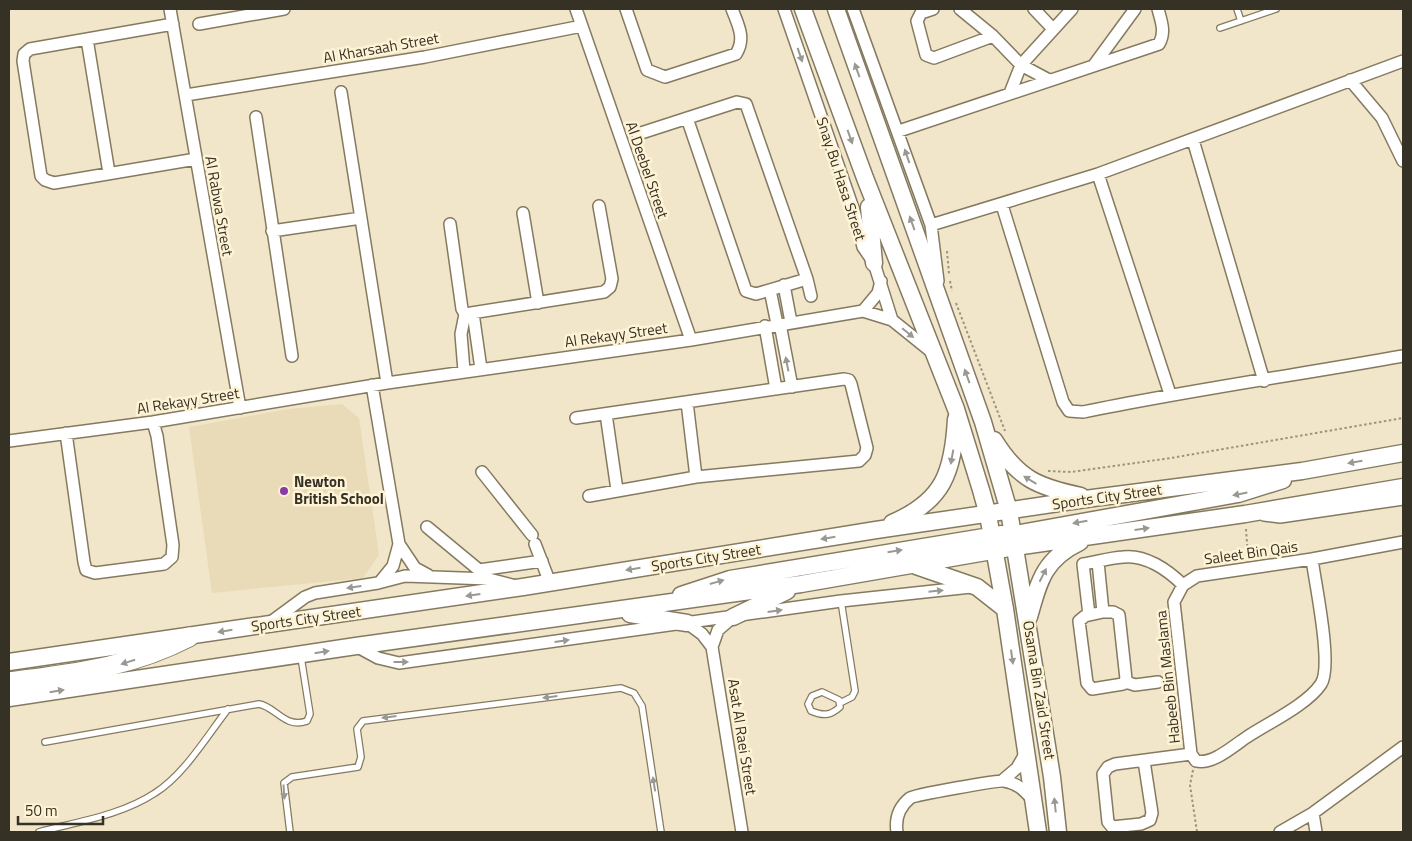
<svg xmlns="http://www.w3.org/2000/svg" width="1412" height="841" viewBox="0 0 1412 841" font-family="'Titillium Web',sans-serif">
  <rect width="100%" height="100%" fill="#f1e6c9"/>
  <path fill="#e9dbb7" d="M342 404 359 418 379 555 363 578 212 593 189 427 289 409Z"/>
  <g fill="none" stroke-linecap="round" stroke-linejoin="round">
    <defs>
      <path id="lane" d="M1237 9 1241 21
        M1220 28 1276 9
        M822 692 839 700 840 707C830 716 823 716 811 711L808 704 812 696Z
        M840 703 852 697 855 691 841 601
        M45 742 259 704C276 707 285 729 307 721L310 714 301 657
        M39 832C77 822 122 815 155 793 184 775 207 736 228 709
        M290 832 284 783 292 777 358 767 361 757 357 729 363 721 621 688 634 693 642 706 661 832"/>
      <path id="street" d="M170 9 240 408
        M576 9 691 340
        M626 9 647 70 665 77 736 54C746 38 738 25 732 9
        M784 9 854 211 863 247 874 263 892 320 933 353
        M853 9 931 225 938 281
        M933 9 921 13 917 21 926 55 934 58 993 36
        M960 9 993 36 1021 65 1049 80
        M1034 9 1053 29
        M173 24 30 49 24 54 23 61 41 176 45 180 54 183 196 159
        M199 24 284 9
        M87 39 109 173
        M1094 65 1135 9
        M1350 80 1382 118 1403 161
        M341 92 387 383
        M1010 93 1021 65 1072 9
        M186 95 425 57 582 26
        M256 117 292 356
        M899 131 1159 44C1166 32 1161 21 1158 9
        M638 134 737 102 746 104 807 279 756 294 746 291 687 118
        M1193 140 1264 381
        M1098 174 1170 394
        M1002 205 1063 402 1069 411 1083 412C1189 390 1297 375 1403 356
        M523 213 538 303
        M450 224 462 309 465 314 604 292 610 287 612 279 599 206
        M931 225 1098 174 1403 61
        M272 231 361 218
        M807 279 811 296
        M784 285 791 322
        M770 290 777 324
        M863 311 878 293 881 281
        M473 313 481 369
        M780 324 792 387
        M765 326 776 389
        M464 371 461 334 465 314
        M372 385 399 544 415 568 428 575
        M606 414 617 490
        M576 418 844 379 849 380 851 384 867 448 865 455 859 461 696 477 687 402
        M66 433 84 562 86 570 95 573 164 564 172 557 173 545 157 436 153 422
        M9 441 153 422 387 383 691 340 863 311 892 320
        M482 472 532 535
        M589 496 696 477
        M1264 515 1280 517 1403 499
        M427 527 479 570 542 561
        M535 544 550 583
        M1312 559C1315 583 1333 666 1321 684 1307 705 1268 723 1247 737 1233 746 1213 765 1196 761L1191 754 1174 602 1183 585 1197 576 1312 559 1403 542
        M1098 562 1103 612
        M380 582 393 566 399 544
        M1103 612H1113L1119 615 1126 679 1123 684 1092 689 1087 683 1079 621 1085 616Z
        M1089 615 1083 564C1096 562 1109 558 1123 557 1145 554 1168 570 1183 585
        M271 622 305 597 315 593 378 583 405 576 489 579 516 586
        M687 623 702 634 712 647 742 832
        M356 646 378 658 399 663 841 601 971 587
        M712 647 718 630 733 617
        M1126 682 1135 685 1158 682
        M1144 761 1152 813 1150 820 1141 824 1112 827 1108 822 1103 774 1108 767 1115 764 1191 754
        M1003 780 1017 768 1025 754
        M1313 813 1316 832
        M897 832C895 819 899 807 910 798 914 795 998 780 1004 781 1017 783 1024 790 1032 799
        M1280 832 1313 813 1403 747"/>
      <path id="secondary" d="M803 9 865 178 956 409 981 490 988 515 1005 609 1038 832
        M836 9 983 422 1009 511 1052 777 1058 832
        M869 207 874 263
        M994 440C1018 479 1038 487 1081 496
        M892 523C944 501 953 472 956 419
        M1004 536 1238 494 1283 480
        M916 566 977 587 1005 609
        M681 595 730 579 1002 534
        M630 614 687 623
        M733 617 787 591
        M1029 617C1039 581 1044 559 1080 542
        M9 662 523 587 876 530 1093 498 1302 471 1403 453
        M9 698 356 646 801 584 1015 547 1245 514 1403 487"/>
      <path id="primary" d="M9 682C74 673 129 668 189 637"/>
    </defs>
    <use href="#lane" stroke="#857a60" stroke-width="8"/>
    <use href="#street" stroke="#857a60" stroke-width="14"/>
    <use href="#secondary" stroke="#857a60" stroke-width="19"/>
    <use href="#primary" stroke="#857a60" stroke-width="21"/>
    <path stroke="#9c947f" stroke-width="2" stroke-dasharray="2.5 2.5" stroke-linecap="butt" d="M947 251 949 274
      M950 281 952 291
      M956 303 1005 431
      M1048 471 1071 472 1171 458 1403 418
      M1246 529 1248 556
      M1193 770 1190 785 1197 832"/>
    <use href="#lane" stroke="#fff" stroke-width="5.5"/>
    <use href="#street" stroke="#fff" stroke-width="11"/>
    <use href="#secondary" stroke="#fff" stroke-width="16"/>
    <use href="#primary" stroke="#fff" stroke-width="19"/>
  </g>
  <defs><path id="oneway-solid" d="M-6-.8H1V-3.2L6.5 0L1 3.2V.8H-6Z" transform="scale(1.25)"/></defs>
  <g fill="#9a9892">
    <use href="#oneway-solid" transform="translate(800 55) rotate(71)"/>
    <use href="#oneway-solid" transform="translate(857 70) rotate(-110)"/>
    <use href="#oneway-solid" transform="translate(850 137) rotate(70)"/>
    <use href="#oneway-solid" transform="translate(907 156) rotate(-109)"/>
    <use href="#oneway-solid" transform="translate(912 223) rotate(-110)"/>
    <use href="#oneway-solid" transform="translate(908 333) rotate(39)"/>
    <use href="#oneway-solid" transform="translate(787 364) rotate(-101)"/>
    <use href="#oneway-solid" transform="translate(967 376) rotate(-110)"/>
    <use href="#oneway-solid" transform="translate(952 457) rotate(100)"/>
    <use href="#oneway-solid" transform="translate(1355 462) rotate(170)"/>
    <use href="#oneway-solid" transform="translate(1030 480) rotate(-149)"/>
    <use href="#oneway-solid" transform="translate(1240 494) rotate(169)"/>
    <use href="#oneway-solid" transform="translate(1080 522) rotate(170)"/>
    <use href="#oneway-solid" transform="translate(1142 529) rotate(-8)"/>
    <use href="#oneway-solid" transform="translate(828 538) rotate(171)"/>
    <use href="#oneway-solid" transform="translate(895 551) rotate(-9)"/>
    <use href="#oneway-solid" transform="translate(633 569) rotate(171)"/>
    <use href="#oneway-solid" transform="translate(1043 575) rotate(-63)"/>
    <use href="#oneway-solid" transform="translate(717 582) rotate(-16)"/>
    <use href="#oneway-solid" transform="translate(354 587) rotate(172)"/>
    <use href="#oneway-solid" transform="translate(936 591) rotate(-6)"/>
    <use href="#oneway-solid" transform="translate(473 595) rotate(172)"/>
    <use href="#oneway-solid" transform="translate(775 611) rotate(-8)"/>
    <use href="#oneway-solid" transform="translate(225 631) rotate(171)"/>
    <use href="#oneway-solid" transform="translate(562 641) rotate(-8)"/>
    <use href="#oneway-solid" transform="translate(322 652) rotate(-9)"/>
    <use href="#oneway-solid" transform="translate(1012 657) rotate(82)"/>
    <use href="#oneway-solid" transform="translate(128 662) rotate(163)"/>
    <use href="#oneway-solid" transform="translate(401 662)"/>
    <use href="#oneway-solid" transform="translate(57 691) rotate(-9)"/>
    <use href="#oneway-solid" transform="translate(550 697) rotate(173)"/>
    <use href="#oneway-solid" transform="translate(389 717) rotate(173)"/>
    <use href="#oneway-solid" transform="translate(654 784) rotate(-99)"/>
    <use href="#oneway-solid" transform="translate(284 792) rotate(86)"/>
    <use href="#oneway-solid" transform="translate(1055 805) rotate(-96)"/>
  </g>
  <circle fill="#8939a8" stroke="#fff3d6" stroke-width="2" cx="284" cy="491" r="5"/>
  <g text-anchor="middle" stroke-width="5" stroke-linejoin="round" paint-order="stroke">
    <g font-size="15" fill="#353125" stroke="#fff3d6">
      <text transform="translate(381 48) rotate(-10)" y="5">Al Kharsaah Street</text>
      <text transform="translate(647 170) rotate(71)" y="5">Al Deebel Street</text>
      <text transform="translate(841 179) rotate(72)" y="5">Snay Bu Hasa Street</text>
      <text transform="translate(219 206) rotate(80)" y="5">Al Rabwa Street</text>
      <text transform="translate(616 335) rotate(-8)" y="5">Al Rekayy Street</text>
      <text transform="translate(188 401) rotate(-9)" y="5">Al Rekayy Street</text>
      <text transform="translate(1107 497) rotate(-8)" y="5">Sports City Street</text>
      <text transform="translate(1251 553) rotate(-8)" y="5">Saleet Bin Qais</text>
      <text transform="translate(706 558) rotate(-9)" y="5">Sports City Street</text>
      <text transform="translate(306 619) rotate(-8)" y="5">Sports City Street</text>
      <text transform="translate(1168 677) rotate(-96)" y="5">Habeeb Bin Maslama</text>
      <text transform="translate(1039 690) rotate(81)" y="5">Osama Bin Zaid Street</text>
      <text transform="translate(742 737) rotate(81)" y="5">Asat Al Raei Street</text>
    </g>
    <g font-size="15" font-weight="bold" fill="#353125" stroke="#fff3d6" text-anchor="start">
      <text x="294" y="487">Newton<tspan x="294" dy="17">British School</tspan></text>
    </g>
  </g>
  <rect width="1412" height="841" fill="none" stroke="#353125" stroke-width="20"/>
  <path d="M18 816v8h85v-8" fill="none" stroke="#353125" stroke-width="2.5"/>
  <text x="25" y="816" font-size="15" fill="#353125" stroke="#fff3d6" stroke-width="4" paint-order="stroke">50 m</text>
</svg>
